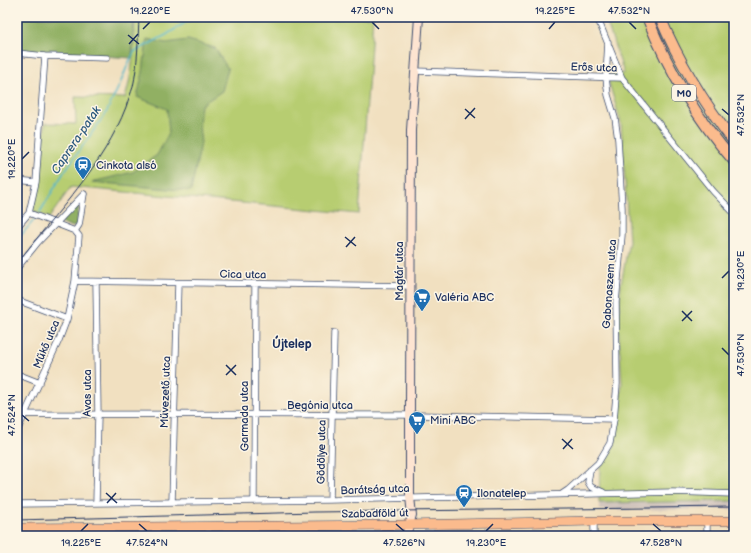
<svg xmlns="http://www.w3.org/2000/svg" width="751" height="553" viewBox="0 0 751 553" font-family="'Balsamiq Sans',sans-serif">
  <rect width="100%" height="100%" fill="#fcf5e5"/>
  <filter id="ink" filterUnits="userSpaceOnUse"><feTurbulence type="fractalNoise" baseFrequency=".025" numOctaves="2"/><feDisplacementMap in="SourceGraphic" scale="8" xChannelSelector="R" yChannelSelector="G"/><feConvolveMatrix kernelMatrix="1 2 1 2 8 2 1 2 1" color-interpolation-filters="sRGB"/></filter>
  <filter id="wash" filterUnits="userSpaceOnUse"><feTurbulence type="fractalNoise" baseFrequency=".012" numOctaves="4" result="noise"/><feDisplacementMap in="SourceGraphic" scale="16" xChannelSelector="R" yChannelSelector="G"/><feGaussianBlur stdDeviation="0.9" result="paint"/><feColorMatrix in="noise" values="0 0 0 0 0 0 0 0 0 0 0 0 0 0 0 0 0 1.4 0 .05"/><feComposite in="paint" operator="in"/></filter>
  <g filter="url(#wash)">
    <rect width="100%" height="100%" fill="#f1e0c0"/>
    <path fill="#cec1ba" d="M734 501V509L599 510V503Z"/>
    <path fill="#b7cd71" stroke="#697e68" d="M135 17H373L359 214 71 187 49 218 32 211 40 180 45 123 76 124 75 97 125 98C133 72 134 45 135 17Z
      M605 17H734V501L599 503 600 465 614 446 618 420 622 383 618 321 621 284 629 241 621 123 607 76 624 73Z"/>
    <path fill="#91b063" stroke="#567060" d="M17 17H134L132 58 17 50Z
      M147 39 166 43 188 40 215 48 228 69 222 91 201 105 199 124 201 143 191 191 92 182 133 172 157 155 169 133 167 109 137 97 143 72Z
      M79 201 77 225 73 227 59 222Z"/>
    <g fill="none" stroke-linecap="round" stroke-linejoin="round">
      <path stroke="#4cb6ca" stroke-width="1.5" d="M40 212 64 172 106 113 120 84 128 64 134 52 166 35 194 17
        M17 240 35 219"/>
    </g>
  </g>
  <g filter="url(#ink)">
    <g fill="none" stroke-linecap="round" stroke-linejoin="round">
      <defs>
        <path id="street" d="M597 17 622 78
          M17 53 45 56 107 58
          M415 71 622 78 713 191 734 213
          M17 180 36 182
          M17 227 29 213 36 182 45 56
          M75 231 79 225 84 194
          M17 268 38 242 84 194
          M75 281 410 286
          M17 300 67 319
          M17 374 40 383
          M25 414 416 415 614 419
          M17 431 59 340 67 319 75 281 79 236 75 231 29 213
          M590 470 588 482 591 487 603 492
          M562 494 568 490 598 463 610 443 614 419 617 384 616 302 622 235V208L618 140 615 118 608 95 606 78 608 42
          M330 500 334 333
          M254 501 255 284
          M172 502 178 283
          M96 503 98 415 96 282
          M17 504 330 500 673 492 734 494
          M707 520V536
          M207 526 210 536
          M140 527 143 536
          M36 528 40 536
          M594 536V521"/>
        <path id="secondary" d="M406 536 412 515 410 497V401L411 130 419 17"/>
        <path id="primary" d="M17 528 401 525 594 521H734"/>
        <path id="highway" d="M647 17C668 69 696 118 734 161
          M660 17C679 62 704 103 734 142"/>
      </defs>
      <use href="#street" stroke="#3b4a6d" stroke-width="7"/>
      <use href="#secondary" stroke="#3b4a6d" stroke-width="10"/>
      <use href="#primary" stroke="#3b4a6d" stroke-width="10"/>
      <use href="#highway" stroke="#3b4a6d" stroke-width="12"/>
      <use href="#street" stroke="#fff" stroke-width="5.5"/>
      <use href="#secondary" stroke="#fde4d1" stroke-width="8"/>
      <use href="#primary" stroke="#fbbb8d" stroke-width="9"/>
      <use href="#highway" stroke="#fbbb8d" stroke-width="10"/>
      <path stroke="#1b2f5e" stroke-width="1" d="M17 263C55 214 104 165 126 107 128 100 131 93 133 87 138 64 138 40 139 17
        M17 520 315 512 734 507"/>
    </g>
  </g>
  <path fill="none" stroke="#1b2f5e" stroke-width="1.5" d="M372 22 379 29M629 22 636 29M143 29 150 22M549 29 555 22M128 35 139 44M129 44 138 34M465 109 475 118M722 109 729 115M465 119 475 108M22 159 29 152M345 237 356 246M346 247 355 237M722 278 729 271M682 311 692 321M682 321 692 311M722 348 729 355M226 365 236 375M226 375 236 365M22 415 29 421M562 439 573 449M563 449 572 439M106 493 117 503M107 503 116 493M139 524 147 531M396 524 404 531M653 524 661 531M81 531 88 524M486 531 493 524"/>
  <defs>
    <symbol id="station-pin" viewBox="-11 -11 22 30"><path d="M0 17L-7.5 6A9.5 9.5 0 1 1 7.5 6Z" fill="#1f6fb2" stroke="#fcf5e5"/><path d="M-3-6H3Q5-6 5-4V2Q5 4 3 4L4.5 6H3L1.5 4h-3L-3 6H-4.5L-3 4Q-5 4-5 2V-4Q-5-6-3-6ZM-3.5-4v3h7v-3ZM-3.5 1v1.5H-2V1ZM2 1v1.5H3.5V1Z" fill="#fff"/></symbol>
    <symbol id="supermarket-pin" viewBox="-11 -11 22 30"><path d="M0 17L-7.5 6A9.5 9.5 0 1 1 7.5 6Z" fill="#1f6fb2" stroke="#fcf5e5"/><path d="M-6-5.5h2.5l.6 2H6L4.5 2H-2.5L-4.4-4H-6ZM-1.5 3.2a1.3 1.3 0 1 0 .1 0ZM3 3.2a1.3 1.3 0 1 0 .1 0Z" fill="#fff"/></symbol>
  </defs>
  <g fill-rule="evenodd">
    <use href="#station-pin" x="73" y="155" width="20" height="27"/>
    <use href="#supermarket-pin" x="412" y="287" width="20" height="27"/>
    <use href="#supermarket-pin" x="407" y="410" width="20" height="27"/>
    <use href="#station-pin" x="454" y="483" width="20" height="27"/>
  </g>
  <g text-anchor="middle" stroke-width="3" stroke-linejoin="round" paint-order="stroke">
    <rect fill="#fcf5e5" stroke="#5e6a86" stroke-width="1" x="672" y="85" width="24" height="16" rx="3"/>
    <g font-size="10" font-weight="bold" fill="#1b2f5e">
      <text x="684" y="97">M0</text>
    </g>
    <g font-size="11" fill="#1b2f5e" stroke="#fcf5e5">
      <text transform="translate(594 67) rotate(2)" y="4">Erős utca</text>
      <text transform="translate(399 271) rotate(-90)" y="4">Magtár utca</text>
      <text transform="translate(243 274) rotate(1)" y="4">Cica utca</text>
      <text transform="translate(609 284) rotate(-86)" y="4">Gabonaszem utca</text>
      <text transform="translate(46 344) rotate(-67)" y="4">Műkő utca</text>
      <text transform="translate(165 392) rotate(-88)" y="4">Művezető utca</text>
      <text transform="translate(87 393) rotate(-90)" y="4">Avas utca</text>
      <text x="320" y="409">Begónia utca</text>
      <text transform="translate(244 416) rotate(-90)" y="4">Garmada utca</text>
      <text transform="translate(321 452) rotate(-89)" y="4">Gödölye utca</text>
      <text transform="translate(375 489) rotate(-2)" y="4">Barátság utca</text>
      <text transform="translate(375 513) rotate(-1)" y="4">Szabadföld út</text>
    </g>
    <g font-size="11" fill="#1b2f5e" stroke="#fcf5e5" text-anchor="start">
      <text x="96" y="169">Cinkota alsó</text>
      <text x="435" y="301">Valéria ABC</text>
      <text x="430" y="424">Mini ABC</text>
      <text x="477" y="497">Ilonatelep</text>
    </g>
    <g font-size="12" font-style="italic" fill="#2a587e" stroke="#fcf5e5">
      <text transform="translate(76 140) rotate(-56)" y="4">Caprera-patak</text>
    </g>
    <g font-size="12" font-weight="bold" fill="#1b2f5e" stroke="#fcf5e5">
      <text x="292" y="348">Újtelep</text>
    </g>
  </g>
  <rect width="751" height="553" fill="none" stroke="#fcf5e5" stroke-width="44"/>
  <rect x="22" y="22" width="707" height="509" fill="none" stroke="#1b2f5e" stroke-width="1.5"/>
  <g font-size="10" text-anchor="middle" fill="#1b2f5e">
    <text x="150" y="14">19.220°E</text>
    <text x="372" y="14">47.530°N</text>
    <text x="555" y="14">19.225°E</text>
    <text x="629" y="14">47.532°N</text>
    <text transform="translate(740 115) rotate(-90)" y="4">47.532°N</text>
    <text transform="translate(11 159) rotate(-90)" y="4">19.220°E</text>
    <text transform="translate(740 271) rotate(-90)" y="4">19.230°E</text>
    <text transform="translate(740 355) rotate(-90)" y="4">47.530°N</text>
    <text transform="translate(11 415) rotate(-90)" y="4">47.524°N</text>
    <text x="81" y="546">19.225°E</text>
    <text x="147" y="546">47.524°N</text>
    <text x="404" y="546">47.526°N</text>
    <text x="486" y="546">19.230°E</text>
    <text x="661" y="546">47.528°N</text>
  </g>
</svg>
